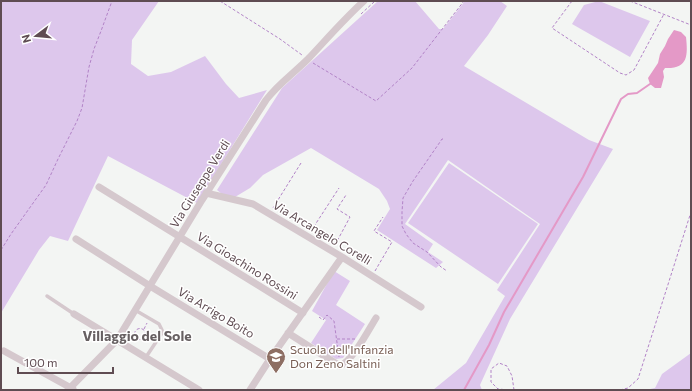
<svg xmlns="http://www.w3.org/2000/svg" width="692" height="391" viewBox="0 0 692 391" font-family="Commissioner,sans-serif">
  <rect width="100%" height="100%" fill="#f3f5f3"/>
  <path fill="#ddc7ec" d="M1 1H159L132 40 131 64 148 76 171 72 205 56 226 84 239 98 267 90 197 203 108 156 68 241 50 236 39 250 1 313Z
    M378 1H415L439 29H443L465 1H500L507 6 488 35 464 66 589 140 613 149 510 319 480 385 482 390H433L466 363 505 296 497 290 540 224 448 160 405 224 433 244 428 252 443 262 436 268 377 230 390 209 387 201 379 189 311 148 263 175 250 188 235 197 222 194 217 190 282 88Z
    M599 1 650 21 630 57 572 24 584 5Z
    M449 163 538 224 498 284 408 223Z
    M334 271 350 281 336 305 365 324 343 358 336 359 311 343 326 320 312 311Z
    M691 353V390H645L655 388 662 374Z"/>
  <path fill="#e499c7" d="M674 30 681 32 686 37C688 56 688 69 665 68L663 71 664 77 661 88H655L650 84 648 78 658 63 660 54 665 46 668 39Z"/>
  <g fill="none" stroke-linecap="round" stroke-linejoin="round">
    <path stroke="#e499c7" stroke-width="2" d="M464 390 489 345 504 312 583 177 621 99 628 94 637 93 650 84"/>
    <path stroke="#b283c7" stroke-width="1" stroke-dasharray="3 2" stroke-linecap="butt" d="M220 1 280 39 302 55
      M572 1 552 28 620 73 626 75 634 70 664 14
      M630 1 691 25
      M361 14 375 1
      M313 63 376 101 412 68 464 1
      M443 139H442L440 142 413 181 403 198 402 212V226L406 234 413 243 427 252 441 267 447 271
      M273 208 301 163
      M311 231 339 188
      M335 245 350 217 337 209 346 195
      M1 250 11 234 46 185 58 159 77 121 82 108 89 67 94 49 101 31 112 1
      M375 271 392 242 374 231 383 217
      M319 317 323 320 327 315 334 321 339 357
      M134.5 334a5.5 5.5 0 1 1 11 0a5.5 5.5 0 1 1-11 0Z
      M144 329 147 323
      M337 339H356
      M509 390 498 389 491 382V369L499 363 507 366 512 376 514 390
      M620 390 628 388 638 379 691 212"/>
    <path stroke="#d5c8cd" stroke-width="3.5" d="M47 296 74 314
      M135 310 159 324 162 330V333L146 357"/>
    <path stroke="#d5c8cd" stroke-width="7" d="M99 187 303 313
      M206 193 253 204 342 257 421 307
      M76 239 150 286 270 359
      M74 314 117 340 199 390
      M288 333 340 366C353 360 368 331 376 318
      M4 351 73 389
      M68 390 117 340 202 200 266 100C278 84 294 73 308 59 326 40 344 19 364 1
      M250 390 270 359 342 257"/>
  </g>
  <defs>
    <symbol id="school-pin" viewBox="-11 -11 22 30"><path d="M0 17L-7.5 6A9.5 9.5 0 1 1 7.5 6Z" fill="#8d6e63" stroke="#fff"/><path d="M0-5L7-2L0 1L-7-2ZM-4 1L0 2.5L4 1V4Q0 6-4 4Z" fill="#fff"/></symbol>
  </defs>
  <g fill-rule="evenodd">
    <use href="#school-pin" x="265" y="346" width="22" height="30"/>
  </g>
  <g text-anchor="middle" stroke-width="3" stroke-linejoin="round" paint-order="stroke">
    <g font-size="12" fill="#5f4c52" stroke="#fff">
      <text transform="translate(200 184) rotate(-58)" y="4">Via Giuseppe Verdi</text>
      <text transform="translate(322 233) rotate(31)" y="4">Via Arcangelo Corelli</text>
      <text transform="translate(247 266) rotate(32)" y="4">Via Gioachino Rossini</text>
      <text transform="translate(216 313) rotate(31)" y="4">Via Arrigo Boito</text>
    </g>
    <g font-size="12" fill="#785e54" stroke="#fff" text-anchor="start">
      <text x="290" y="354">Scuola dell'Infanzia<tspan x="290" dy="14">Don Zeno Saltini</tspan></text>
    </g>
    <g font-size="14" font-weight="bold" fill="#676062" stroke="#fff">
      <text x="137" y="341">Villaggio del Sole</text>
    </g>
  </g>
  <rect width="692" height="391" fill="none" stroke="#5f4c52" stroke-width="4"/>
  <g transform="translate(36 36) rotate(254)" stroke="#ffffff" stroke-width="3" paint-order="stroke">
  <path d="M0-3L7 15L0 10L-7 15Z" fill="#5f4c52"/>
  <text y="-6" font-size="11" font-weight="bold" text-anchor="middle" fill="#5f4c52">N</text>
  </g>
  <path d="M18 367v6h95v-6" fill="none" stroke="#5f4c52" stroke-width="2"/>
  <text x="24" y="367" font-size="12" fill="#5f4c52" stroke="#ffffff" stroke-width="3" paint-order="stroke">100 m</text>
</svg>
